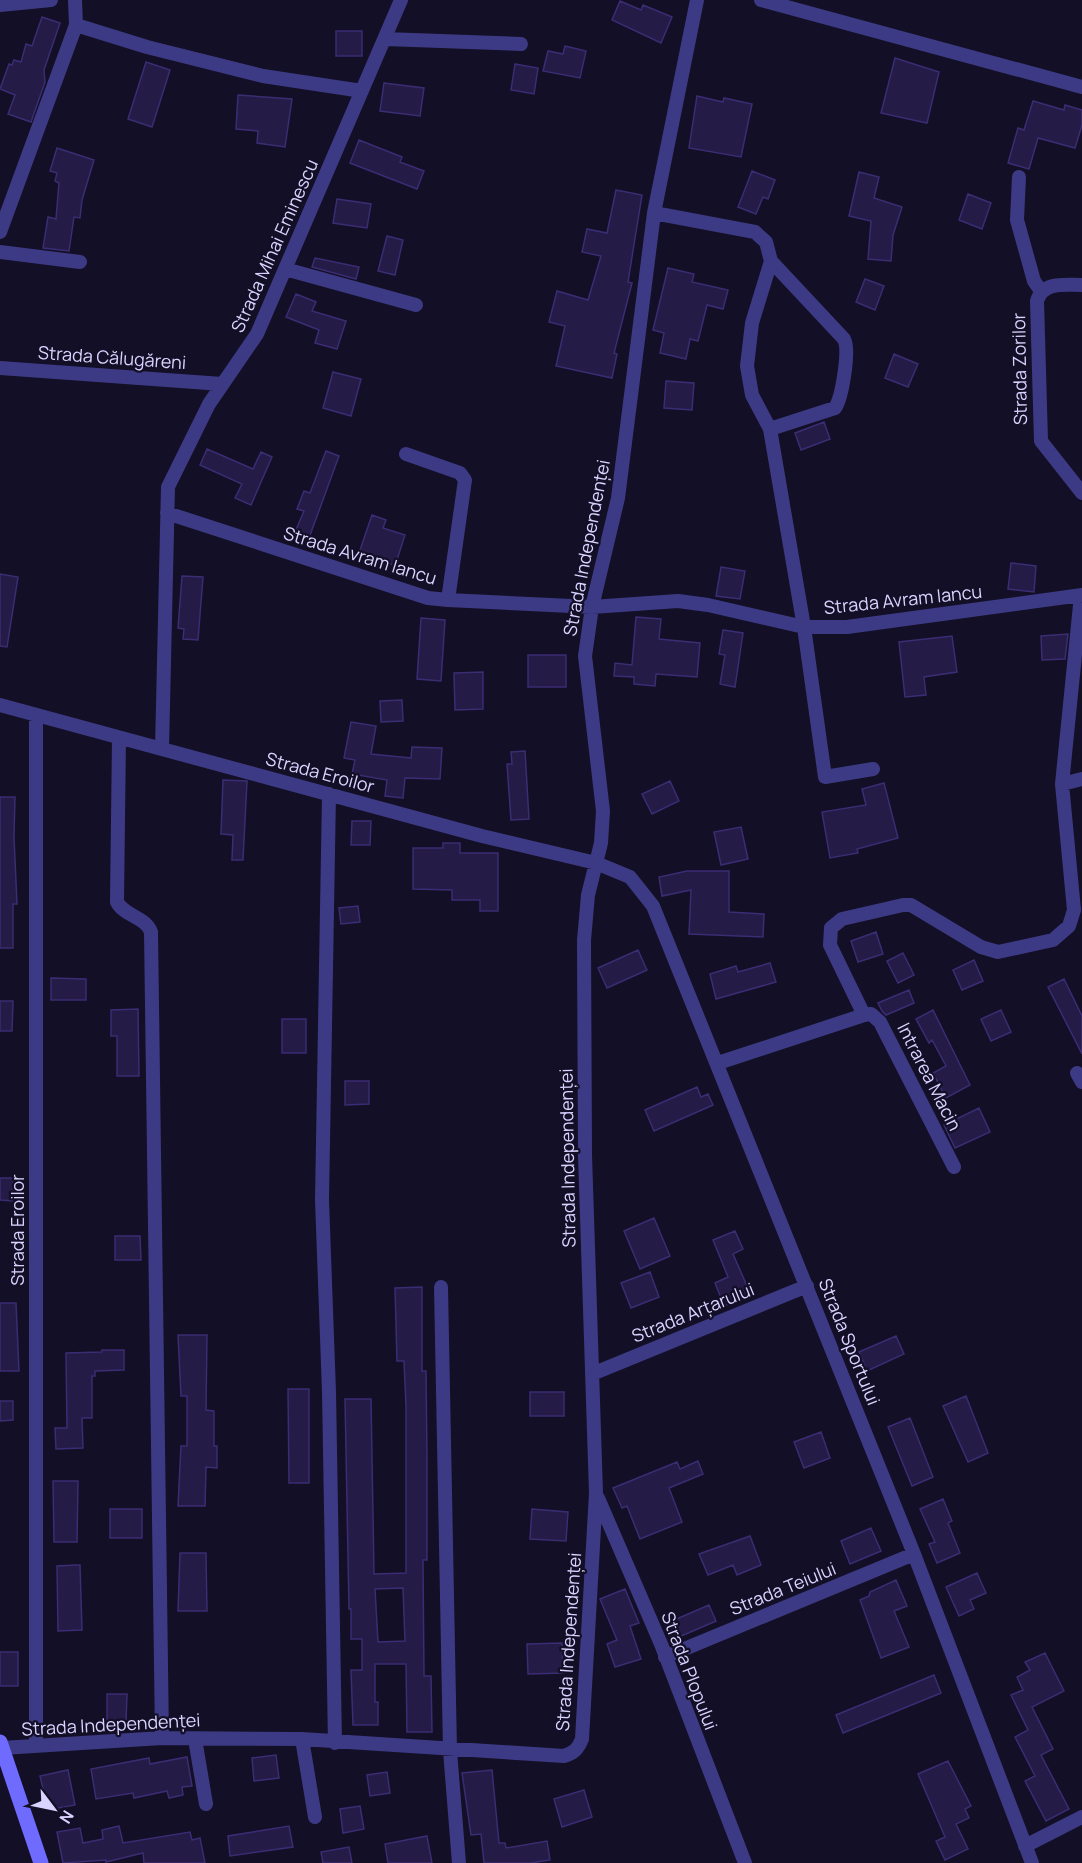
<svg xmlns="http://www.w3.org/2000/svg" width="1082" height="1863" viewBox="0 0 1082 1863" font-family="Manrope,sans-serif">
  <rect width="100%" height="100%" fill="#130f26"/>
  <path fill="#241b47" stroke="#3b2d73" stroke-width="1.5" fill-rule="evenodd" d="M620 1 641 10 643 5 672 17 661 43 612 20Z
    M42 17 60 23 44 70 45 82 31 122 8 114 15 95 0 89 9 64 12 65 14 60 21 62 26 44 32 46Z
    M336 31H362V56H336Z
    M565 46 586 51 580 78 543 71 548 51 563 54Z
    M895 58 939 72 927 123 881 113Z
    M146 62 170 70 152 127 128 119Z
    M515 64 538 68 534 94 511 90Z
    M384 83 424 88 420 116 380 111Z
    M238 95 292 99 285 147 257 143 258 131 236 129Z
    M697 96 723 102 724 98 752 104 741 157 689 148Z
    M1033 101 1064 110 1065 105 1082 110V125L1075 148 1038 138 1029 169 1008 163 1018 128 1024 130Z
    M359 140 402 157 400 162 424 171 417 189 350 163Z
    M57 148 94 160 82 200 80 218 74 217 69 251 43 248 48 217 56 219 59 183 55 181 57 173 50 171Z
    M752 171 775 180 768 199 763 197 756 214 738 207Z
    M859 172 879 177 874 198 902 207 893 235 891 261 868 259 871 221 849 216Z
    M616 190 642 195 628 282 632 283 614 353 617 354 612 378 556 366 565 326 549 322 557 291 588 300 601 256 582 252 587 229 607 233Z
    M968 194 991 203 982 229 959 220Z
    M337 199 371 204 367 228 333 223Z
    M387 236 403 240 395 275 378 271Z
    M315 258 359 267 356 279 312 267Z
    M668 268 694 274 692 282 728 290 723 309 707 305 698 341 690 339 686 359 660 353 664 333 653 330Z
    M865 279 884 286 875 310 856 302Z
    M296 294 316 302 312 311 346 321 337 349 315 343 319 330 286 317Z
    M894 354 918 364 908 387 885 378Z
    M333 372 361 379 351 416 323 408Z
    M666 381 694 383 692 410 664 408Z
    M824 422 830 439 801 450 795 433Z
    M207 449 253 469 261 452 272 457 251 505 235 498 242 484 200 465Z
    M326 451 339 456 309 538 295 532 304 511 297 509 304 491 310 493Z
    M372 515 386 520 383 528 405 535 395 566 360 550Z
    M1011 563 1036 566 1034 592 1008 589Z
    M721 567 745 571 740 599 716 596Z
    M0 574 18 577 7 647 0 646Z
    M182 576 203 577 198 640 183 639 184 629 178 628Z
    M636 617 661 619 659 639 700 643 697 677 656 674 655 686 634 684V677L614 676 615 663 632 665Z
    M421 618 445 620 441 681 417 679Z
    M723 630 743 633 735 687 720 684 725 655 719 654Z
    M1068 634 1065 659 1042 660 1041 636Z
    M952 636 957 672 924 677 926 695 905 697 899 642Z
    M528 655H566V687H528Z
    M483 672V709L455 710 454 673Z
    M402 700 403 721 381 722 380 701Z
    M351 722 376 726 371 754 411 758 412 747 442 748 440 779 405 778 403 798 385 796 387 780 352 774 355 760 344 758Z
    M525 751 529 819 511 820 507 764H512L511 752Z
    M223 780 247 781 243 860H232L233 835 221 834Z
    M670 781 679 801 652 814 642 794Z
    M884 783 898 838 857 849 858 853 830 858 822 812 866 805 862 789Z
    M0 797H15L14 837 17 904H13V948H0Z
    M352 821H371L370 845H351Z
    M741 827 748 859 721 865 714 832Z
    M443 843H460V853H498V911H480V900H452V890L413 889V848H443Z
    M687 871H729V912L764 914 763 937 689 934 691 890 662 896 659 877Z
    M358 906 360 922 341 924 339 908Z
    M876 932 883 954 858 962 851 941Z
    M638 950 647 970 607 988 598 968Z
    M903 953 914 975 898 983 887 961Z
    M974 960 983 981 962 990 953 970Z
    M770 963 776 982 716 999 710 974 736 966 738 972Z
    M51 978 86 979V1000H51Z
    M1064 979 1082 1016V1054L1048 987Z
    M909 990 914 1003 886 1015 882 1011 878 1003Z
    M0 1001H13L12 1031H0Z
    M138 1009 139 1076H117V1036H111V1010Z
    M933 1010 970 1085 946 1098 933 1073 946 1066 932 1040 929 1043 916 1019Z
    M1001 1010 1011 1032 991 1041 981 1019Z
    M282 1019H306V1053H282Z
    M345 1081H369V1104L345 1105Z
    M697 1087 701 1097 708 1094 713 1105 654 1131 645 1110Z
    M979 1108 990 1132 955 1148 944 1125Z
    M0 1178H13V1201L0 1200Z
    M654 1218 670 1256 640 1269 624 1231Z
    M735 1231 743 1249 733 1254 751 1295 724 1306 715 1283 728 1277 713 1240Z
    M115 1236H140L141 1260H115Z
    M650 1272 659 1297 631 1308 621 1283Z
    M422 1287V1371H426L427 1458V1560H423L424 1676H431L432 1732H407L406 1664H375V1702H378V1725H353L351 1670H362V1639H351V1609H349L345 1399H371L374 1574 406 1573V1406L404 1361H397L395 1288ZM403 1588 405 1641 378 1642 375 1589Z
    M0 1303H16L19 1371H0Z
    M178 1335H207L206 1410 214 1411V1446H217V1468L206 1467 205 1506H178L181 1446H187V1396H181Z
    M896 1336 904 1354 867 1371 859 1352Z
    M102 1350H124V1370L95 1371V1376H92V1418H82L83 1448 56 1449 55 1428H67L66 1353 102 1352Z
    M288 1389H309V1483H289Z
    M530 1392H564V1416H530Z
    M966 1396 988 1453 968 1462 943 1406Z
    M0 1401H13V1420L0 1421Z
    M910 1418 933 1477 912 1486 888 1427Z
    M821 1432 830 1458 804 1468 794 1442Z
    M698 1461 703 1474 669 1488 682 1522 640 1539 627 1506 622 1508 613 1488 677 1462 680 1469Z
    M53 1481H78L77 1542H54Z
    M943 1499 952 1521 948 1523 960 1553 937 1563 929 1544 935 1542 920 1509Z
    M110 1509H142V1538H110Z
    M532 1509 568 1512 566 1541 530 1539Z
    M871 1528 881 1551 850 1564 841 1541Z
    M750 1536 761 1565 737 1575 733 1565 708 1575 699 1554Z
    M180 1553H206L207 1611H178Z
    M76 1565H80L82 1630 58 1631 57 1566Z
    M977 1573 986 1593 970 1600 974 1609 959 1616 946 1587Z
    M896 1580 907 1606 894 1611 909 1647 881 1658 860 1600 869 1596 870 1592Z
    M625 1589 639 1623 630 1626 641 1659 615 1667 607 1644 617 1640 600 1599Z
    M709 1605 716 1621 672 1640 665 1624Z
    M562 1643 563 1673 528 1674 527 1644Z
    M0 1652H18V1686H0Z
    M1045 1653 1064 1691 1032 1707 1053 1749 1041 1755 1069 1809 1046 1821 1025 1781 1035 1776 1015 1737 1028 1730 1011 1695 1023 1690 1017 1677 1030 1670 1025 1662Z
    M934 1675 941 1693 843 1733 836 1715Z
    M107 1694H127L126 1722H107Z
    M276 1755 279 1778 254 1781 252 1758Z
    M187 1757 192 1786 182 1787 183 1795 169 1798 167 1791 134 1798 133 1793 96 1799 91 1769 149 1758 150 1764Z
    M948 1761 971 1806 965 1809 969 1818 956 1824 968 1849 945 1860 936 1841 945 1837 918 1774Z
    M68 1770 75 1805 48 1810 40 1776Z
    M492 1770 499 1843H505L506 1848 547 1841 550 1860 531 1863H484L481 1834 471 1835 462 1773Z
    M387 1772 390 1793 370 1796 367 1775Z
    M584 1790 592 1817 562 1827 554 1799Z
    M360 1806 364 1829 343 1833 340 1809Z
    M119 1826 123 1843 190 1832 192 1840 200 1838 205 1863H144L143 1853 106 1862V1860L63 1863 57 1832 80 1828 83 1843 103 1839 102 1830Z
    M289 1826 293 1847 230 1856 228 1836Z
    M427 1836 432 1863H388L385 1844Z
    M349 1847 352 1863H323L321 1852Z"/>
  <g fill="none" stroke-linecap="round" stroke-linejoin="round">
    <path stroke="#3d3a85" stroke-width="14" d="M761 0 1082 87
      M0 5 51 0
      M76 25 147 47 263 76 362 91
      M385 39 521 44
      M1019 177 1017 220 1034 281 1041 291
      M654 213 755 232 766 242 771 261 752 323 747 366 752 395 770 429 804 627 825 777 873 769
      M0 232 76 25 75 0
      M0 252 80 262
      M285 269 416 305
      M1082 285C1065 285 1043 281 1037 301L1041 441 1082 493
      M0 368 222 384
      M770 429 835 408C842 398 850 350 844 339L771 261
      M406 454 460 473 465 480 448 600
      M167 513 428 598 448 600 592 607 678 601 708 605 804 627H847L1082 595
      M0 705 482 836 596 863 630 877 653 906 914 1554 1032 1863
      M36 715V1746
      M119 738 117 902C124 916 146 917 151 932L162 1738
      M162 749 168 487 209 404 257 334 401 0
      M1062 784 1082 779
      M329 794 322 1200 329 1392 335 1743
      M864 1015 871 1014 880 1022 954 1167
      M718 1063 864 1015 830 945 831 928 842 919 903 905H911L981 947 998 952 1053 940 1069 926 1074 910 1062 784 1081 595
      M1077 1073 1082 1082
      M441 1287 450 1751 459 1863
      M592 1374 807 1286
      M598 1498 661 1644 745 1863
      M665 1657 914 1554
      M195 1739 206 1804
      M302 1739 315 1817
      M2 1748 162 1738 302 1739 564 1756C574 1753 578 1749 582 1739L596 1493 585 1155 584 940 588 895 601 843 603 811 585 656 592 607 618 498 654 213 697 0
      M1025 1846 1082 1817"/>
    <path stroke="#6f6bff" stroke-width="15" d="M0 1742 41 1863"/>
  </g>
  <g text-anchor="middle" stroke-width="4.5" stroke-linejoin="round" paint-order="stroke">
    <g font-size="18" fill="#d9d4ff" stroke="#130f26">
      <text transform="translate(275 246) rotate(-66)" y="6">Strada Mihai Eminescu</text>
      <text transform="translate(112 358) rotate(4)" y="6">Strada Călugăreni</text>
      <text transform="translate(1020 369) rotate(-91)" y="6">Strada Zorilor</text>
      <text transform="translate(587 548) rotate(-79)" y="6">Strada Independenței</text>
      <text transform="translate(360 556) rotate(17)" y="6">Strada Avram Iancu</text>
      <text transform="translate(903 600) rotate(-6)" y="6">Strada Avram Iancu</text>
      <text transform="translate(320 773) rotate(15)" y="6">Strada Eroilor</text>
      <text transform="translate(929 1077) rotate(63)" y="6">Intrarea Macin</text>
      <text transform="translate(568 1158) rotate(-91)" y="6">Strada Independenței</text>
      <text transform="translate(18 1230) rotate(-90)" y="6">Strada Eroilor</text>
      <text transform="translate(693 1313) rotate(-22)" y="6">Strada Arțarului</text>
      <text transform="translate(849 1342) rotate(68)" y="6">Strada Sportului</text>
      <text transform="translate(783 1589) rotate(-22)" y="6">Strada Teiului</text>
      <text transform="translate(569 1642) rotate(-86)" y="6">Strada Independenței</text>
      <text transform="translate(689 1671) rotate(69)" y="6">Strada Plopului</text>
      <text transform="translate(111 1725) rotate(-3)" y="6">Strada Independenței</text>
    </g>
  </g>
  <g transform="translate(54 1809) rotate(122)" stroke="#130f26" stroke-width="4.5" paint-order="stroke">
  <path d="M0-4.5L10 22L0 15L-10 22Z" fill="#d9d4ff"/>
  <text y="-9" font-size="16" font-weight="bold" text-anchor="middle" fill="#d9d4ff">N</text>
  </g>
</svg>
